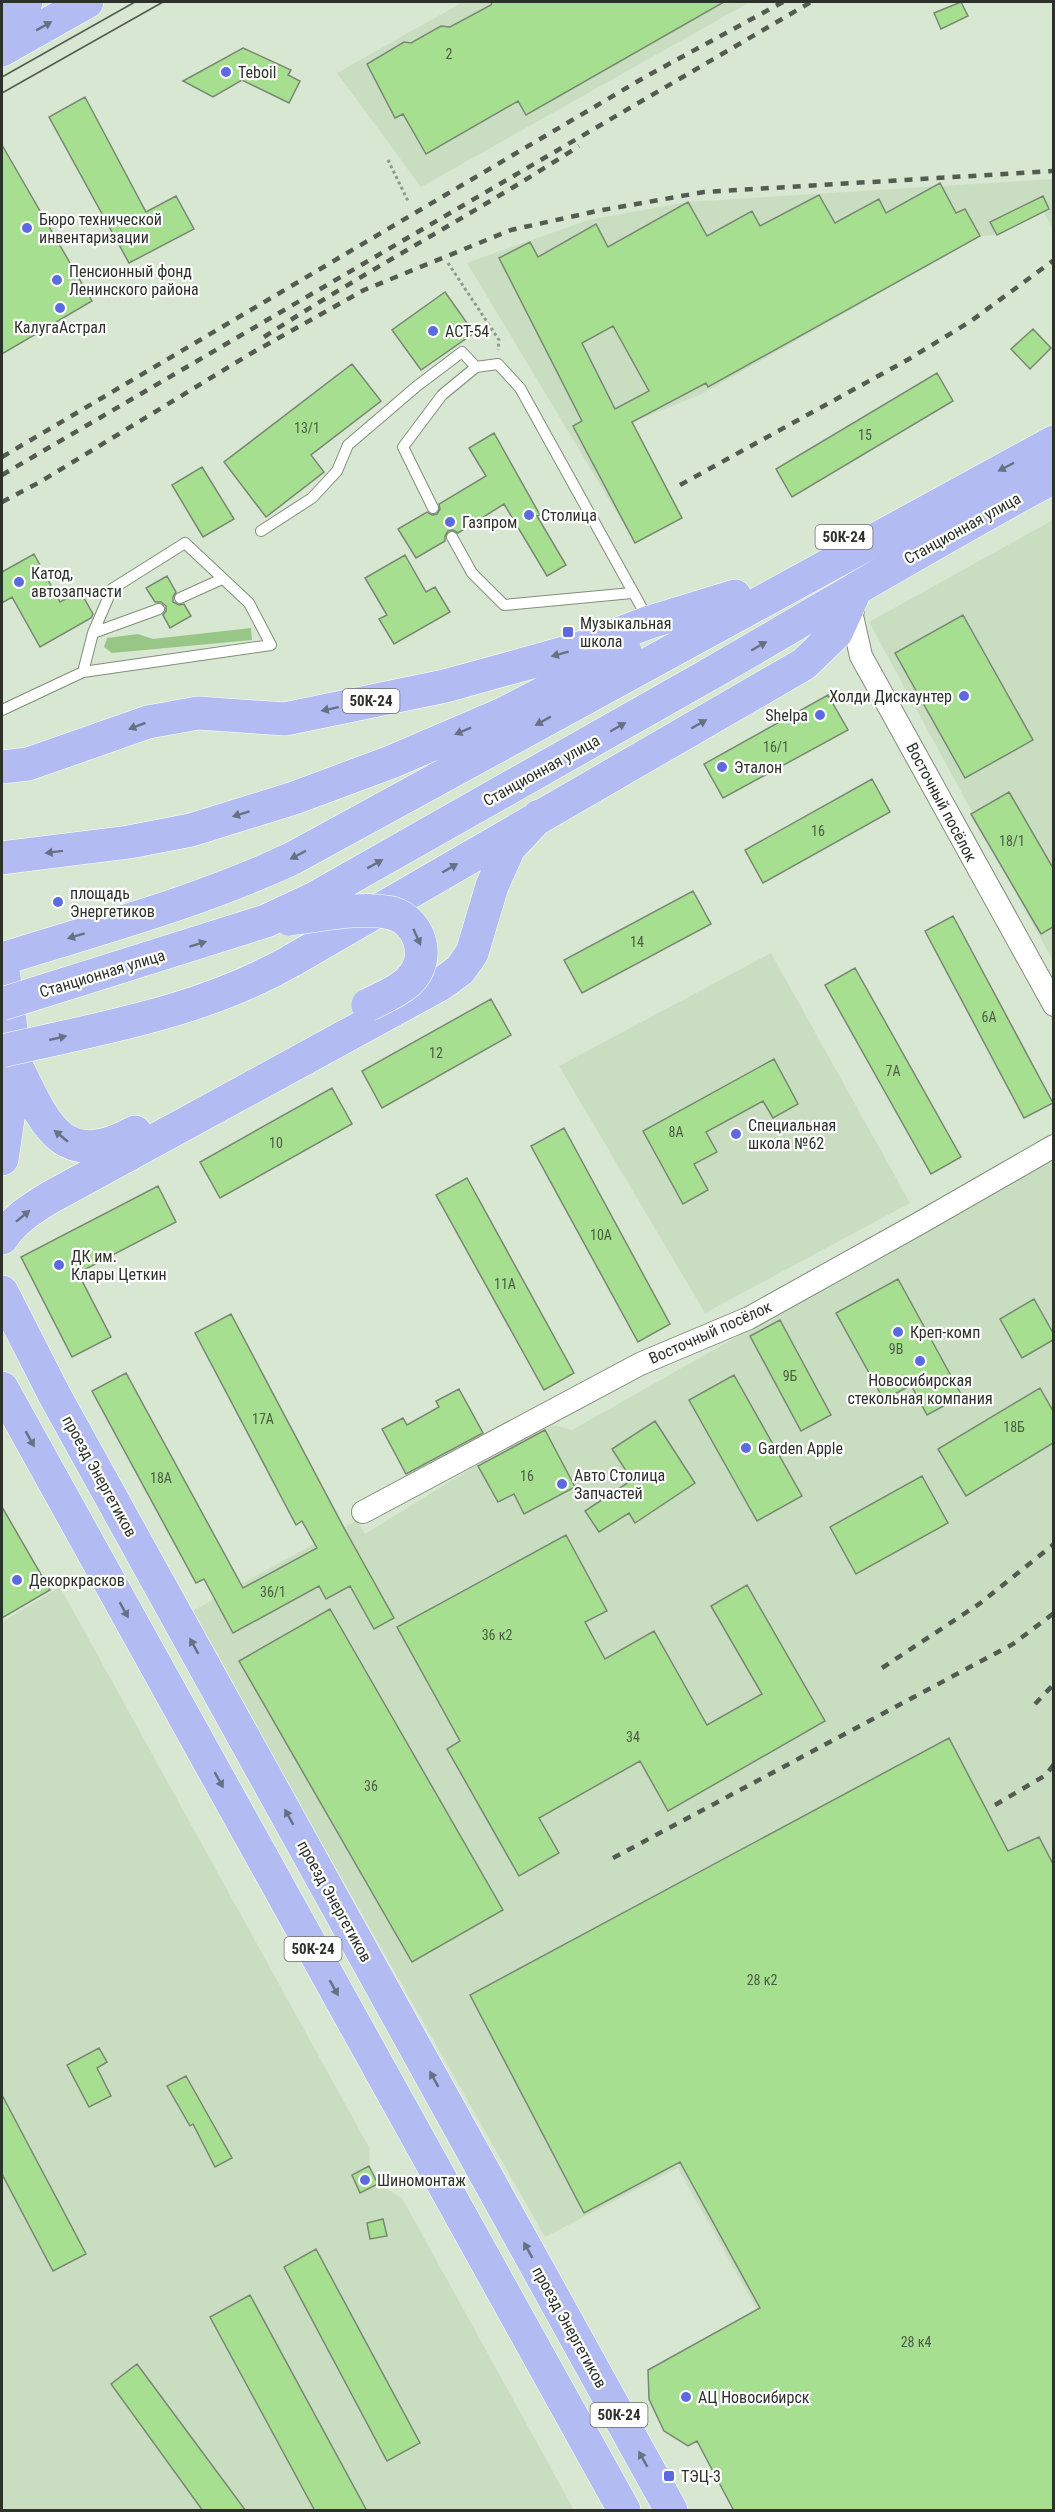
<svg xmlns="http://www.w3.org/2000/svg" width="1055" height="2512" viewBox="0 0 1055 2512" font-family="'Roboto Condensed',sans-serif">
  <rect width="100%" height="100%" fill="#d7e7d1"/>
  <path fill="#c9dec1" d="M463 2H750L421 187 337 73Z
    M1053 179V231L1044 212 997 235 980 236 702 394 632 422 682 518 635 543 467 263 588 220 688 202Z
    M1053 520V961L869 622Z
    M771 953 910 1203 705 1313 559 1066Z
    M1053 1158V2510H868L678 2168 545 2237 191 1612 357 1520 365 1534 475 1466 553 1425 572 1430Z
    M60 1587 370 2149 369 2167 378 2184 402 2198 574 2510H2V1622Z"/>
  <path fill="#98c686" d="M251 628 252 640 112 653 104 647 107 638 138 634 153 639Z"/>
  <path fill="#a7df91" stroke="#798773" stroke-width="1.5" fill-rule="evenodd" d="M492 2H724L526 115 518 101 426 154 403 114 395 118 367 64 404 42 411 43 441 26 450 27 491 5Z
    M961 2 968 16 941 29 934 13Z
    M243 48 291 70 288 75 300 81 289 103 242 80 213 97 183 81Z
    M85 97 146 212 176 196 194 229 129 263 49 117Z
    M2 145 92 301 2 354Z
    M940 183 956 213 965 209 980 236 708 387 706 383 632 422 682 518 635 543 573 426 582 421 499 258 530 242 538 257 596 224 608 247 688 202 707 236 752 211 760 226 819 195 835 223 879 199 886 213ZM613 326 649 391 615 409 582 343Z
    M1043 196 1049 209 997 235 990 222Z
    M445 292 474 333 421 370 392 330Z
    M1033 329 1051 348 1030 369 1011 349Z
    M352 364 381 401 311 455 324 472 266 517 224 462Z
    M937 373 953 401 792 497 776 469Z
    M494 433 540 515 537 516 566 565 547 576 504 504 458 533 453 530 448 531 445 536V541L416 558 398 529 427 512 432 515 437 514 440 509 439 504 486 476 469 448Z
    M202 467 234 519 203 537 172 485Z
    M34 554 60 602 80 591 93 614 91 618 40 647 12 597 2 603V572Z
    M405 555 426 592 435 587 450 612 394 644 379 619 387 615 365 578Z
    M167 576 176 592 173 597V602L179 605 184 604 191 616 170 628 163 615 166 611V606L161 602H155L146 588Z
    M963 615 1033 740 965 778 895 653Z
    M828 695 848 730 723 798 704 764Z
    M872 779 890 812 763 883 745 850Z
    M1009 792 1053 868V927L1041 934 971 814Z
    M693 891 711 924 582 993 564 960Z
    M953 916 1053 1103 1024 1118 925 931Z
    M855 968 961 1157 931 1174 825 985Z
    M491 999 511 1035 382 1108 362 1071Z
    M774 1059 798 1104 773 1118 763 1101 706 1132 717 1152 694 1164 708 1190 683 1204 643 1131Z
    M332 1088 352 1124 220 1198 200 1162Z
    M564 1128 670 1324 638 1342 531 1146Z
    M467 1178 574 1373 544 1390 436 1195Z
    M158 1186 176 1222 78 1273 111 1337 72 1357 21 1257Z
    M898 1279 962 1396 927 1415 911 1385 884 1400 836 1313Z
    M1034 1299 1053 1333V1340L1022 1358 1000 1319Z
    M231 1314 344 1528 394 1618 374 1629 350 1586 326 1599 319 1586 233 1633 204 1579 196 1583 92 1391 126 1373 243 1588 317 1548 302 1521 296 1525 195 1333Z
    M780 1320 831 1415 801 1431 750 1336Z
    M734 1375 802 1496 757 1521 689 1400Z
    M1040 1388 1053 1411V1443L966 1496 938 1449Z
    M459 1389 483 1433 406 1474 382 1429 403 1418 407 1425 439 1407 436 1401Z
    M655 1421 695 1483 635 1523 629 1513 599 1532 585 1511 632 1480 612 1449Z
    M545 1430 575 1487 524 1514 514 1494 498 1502 478 1466Z
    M922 1476 948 1523 856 1574 830 1527Z
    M2 1507 50 1590 2 1618Z
    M566 1535 607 1611 585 1622 605 1659 654 1631 707 1725 762 1694 711 1606 747 1585 825 1721 668 1811 640 1761 539 1818 559 1853 519 1876 447 1749 460 1741 397 1627Z
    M330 1609 503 1910 412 1962 239 1661Z
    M949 1738 1008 1851 1039 1837 1053 1864V2511H734L697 2441 688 2446 664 2431 649 2399 648 2370 760 2308 680 2162 584 2213 470 1995Z
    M99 2048 107 2062 97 2068 111 2096 89 2107 67 2065Z
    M186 2076 232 2158 215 2167 193 2124 190 2126 167 2086Z
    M2 2095 86 2254 53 2271 2 2174Z
    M369 2166 378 2184 360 2193 352 2175Z
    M383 2219 387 2236 370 2239 367 2223Z
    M316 2249 420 2443 387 2461 284 2267Z
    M250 2295 367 2511H315L210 2317Z
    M137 2364 246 2511H203L111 2384Z"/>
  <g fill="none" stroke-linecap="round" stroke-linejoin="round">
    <defs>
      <path id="service" d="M433 508 403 447 442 395 476 367 498 364 520 388 648 619
        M261 531 312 498 337 471 348 445 417 386 462 352 476 367
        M452 537 472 573 504 605 632 593
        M180 598 222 579
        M93 633 159 609
        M2 710 83 672 271 645 249 603 185 543 112 589 93 633 83 672"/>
      <path id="minor" d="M854 602 852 616 861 656 1054 1005
        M363 1512 640 1364 749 1318 918 1224 1054 1146"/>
      <path id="primary" d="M2 16 26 2
        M2 50 87 2
        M708 675C823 609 936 540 1054 477
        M2 767 28 764 148 722 198 713 285 719 445 686 575 650 650 622 735 596
        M2 858 129 842 191 830 294 798 391 762 503 714 625 651
        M2 959C100 928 200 902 293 858L1054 442
        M291 961 804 664 836 633 855 591
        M2 963 16 1065 2 1159
        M16 1065C45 1124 62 1172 135 1132
        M2 1238C14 1220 31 1209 49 1198L441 984 460 970 472 953 492 886 509 848 539 816
        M2 1292 55 1396 671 2510
        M2 1388 624 2510"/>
    </defs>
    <use href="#service" stroke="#808f7a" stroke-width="12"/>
    <use href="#minor" stroke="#808f7a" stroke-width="24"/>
    <use href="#primary" stroke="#fff" stroke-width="34"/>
    <path stroke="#8f9a8a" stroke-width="3" stroke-dasharray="3 3" stroke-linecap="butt" d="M388 160 409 203
      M448 263 499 340 498 350"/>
    <use href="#service" stroke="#fff" stroke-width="10"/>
    <use href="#minor" stroke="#fff" stroke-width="22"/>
    <use href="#primary" stroke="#b2bcf2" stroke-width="33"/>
    <path stroke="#545c51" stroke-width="1.5" d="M2 77 135 2
      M2 93 163 2"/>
    <path stroke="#545c51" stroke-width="4.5" stroke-dasharray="8 8" stroke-linecap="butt" d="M264 337C367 270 476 213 579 146
      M2 457 645 77 783 2
      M2 475 811 2
      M680 485 909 359 971 321 1054 260
      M2 502 40 482 250 354 364 290 511 230 597 211 704 192 1054 171
      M882 1668 979 1604 1054 1544
      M1035 1704 1054 1684
      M995 1805 1046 1775 1054 1764
      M613 1858 1013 1644 1054 1613"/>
    <defs>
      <path id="primary-bridge" d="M289 919C318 916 357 907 386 912 419 916 434 958 408 982 397 992 382 998 368 1005
        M2 1004 266 921 313 899 708 675
        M2 1051C101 1028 201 1012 291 961"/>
    </defs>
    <use href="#primary-bridge" stroke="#fff" stroke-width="34" stroke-linecap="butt"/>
    <use href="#primary-bridge" stroke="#b2bcf2" stroke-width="33"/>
  </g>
  <defs><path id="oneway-solid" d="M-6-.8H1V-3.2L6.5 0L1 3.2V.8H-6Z" transform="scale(1.5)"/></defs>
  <g fill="#687084">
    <use href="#oneway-solid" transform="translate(44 26) rotate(-29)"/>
    <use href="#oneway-solid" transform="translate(1006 467) rotate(152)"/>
    <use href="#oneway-solid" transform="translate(759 646) rotate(-30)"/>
    <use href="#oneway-solid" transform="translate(560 654) rotate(165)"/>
    <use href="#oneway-solid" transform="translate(330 709) rotate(168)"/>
    <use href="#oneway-solid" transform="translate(543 721) rotate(151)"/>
    <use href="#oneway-solid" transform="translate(699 724) rotate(-30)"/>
    <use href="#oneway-solid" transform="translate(137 726) rotate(159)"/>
    <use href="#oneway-solid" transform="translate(618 727) rotate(-30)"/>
    <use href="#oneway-solid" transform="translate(463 731) rotate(157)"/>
    <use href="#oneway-solid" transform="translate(241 814) rotate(163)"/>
    <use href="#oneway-solid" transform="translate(54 852) rotate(173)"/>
    <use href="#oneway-solid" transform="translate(298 855) rotate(152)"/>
    <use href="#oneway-solid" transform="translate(375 864) rotate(-29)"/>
    <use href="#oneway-solid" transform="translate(450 868) rotate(-30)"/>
    <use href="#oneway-solid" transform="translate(76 936) rotate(163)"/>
    <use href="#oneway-solid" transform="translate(417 937) rotate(66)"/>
    <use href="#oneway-solid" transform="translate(198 944) rotate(-17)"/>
    <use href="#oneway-solid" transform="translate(58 1038) rotate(-13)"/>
    <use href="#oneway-solid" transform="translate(61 1136) rotate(-140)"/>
    <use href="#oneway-solid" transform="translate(23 1216) rotate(-39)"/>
    <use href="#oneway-solid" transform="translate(30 1439) rotate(61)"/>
    <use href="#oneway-solid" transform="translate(124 1610) rotate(61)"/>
    <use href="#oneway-solid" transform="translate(194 1646) rotate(-119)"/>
    <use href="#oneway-solid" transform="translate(219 1780) rotate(61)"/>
    <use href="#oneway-solid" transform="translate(289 1817) rotate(-119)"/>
    <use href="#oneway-solid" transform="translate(334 1988) rotate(61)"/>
    <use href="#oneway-solid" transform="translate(434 2079) rotate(-119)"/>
    <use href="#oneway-solid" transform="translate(528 2250) rotate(-119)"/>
    <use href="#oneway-solid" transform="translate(643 2459) rotate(-119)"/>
  </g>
  <g fill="#5b6ae1" stroke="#fff" stroke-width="2">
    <circle cx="226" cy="72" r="6"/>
    <circle cx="27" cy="228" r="6"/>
    <circle cx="57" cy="280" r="6"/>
    <circle cx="60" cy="308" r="6"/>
    <circle cx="433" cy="331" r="6"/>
    <circle cx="529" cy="515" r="6"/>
    <circle cx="450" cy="522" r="6"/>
    <circle cx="19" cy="582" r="6"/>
    <rect x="562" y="626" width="12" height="12" rx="3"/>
    <circle cx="964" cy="696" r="6"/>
    <circle cx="820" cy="715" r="6"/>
    <circle cx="722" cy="767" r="6"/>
    <circle cx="58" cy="902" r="6"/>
    <circle cx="736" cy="1134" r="6"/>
    <circle cx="59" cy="1265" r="6"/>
    <circle cx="898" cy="1332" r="6"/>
    <circle cx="920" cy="1361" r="6"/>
    <circle cx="746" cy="1448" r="6"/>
    <circle cx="562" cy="1484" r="6"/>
    <circle cx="17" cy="1580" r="6"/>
    <circle cx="365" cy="2180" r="6"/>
    <circle cx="686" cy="2397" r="6"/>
    <rect x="663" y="2470" width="12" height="12" rx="3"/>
  </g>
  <g text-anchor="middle" stroke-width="4.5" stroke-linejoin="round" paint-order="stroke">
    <g font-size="14" fill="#4b5d44">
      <text x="449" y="59">2</text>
      <text x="307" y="433">13/1</text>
      <text x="865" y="440">15</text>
      <text x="776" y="752">16/1</text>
      <text x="818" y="836">16</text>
      <text x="1012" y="846">18/1</text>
      <text x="637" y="947">14</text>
      <text x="989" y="1022">6А</text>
      <text x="436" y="1058">12</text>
      <text x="893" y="1076">7А</text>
      <text x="676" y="1137">8А</text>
      <text x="276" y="1148">10</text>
      <text x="601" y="1240">10А</text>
      <text x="505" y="1289">11А</text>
      <text x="896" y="1354">9В</text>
      <text x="790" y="1381">9Б</text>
      <text x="263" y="1424">17А</text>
      <text x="1014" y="1432">18Б</text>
      <text x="527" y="1481">16</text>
      <text x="161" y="1483">18А</text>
      <text x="273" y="1597">36/1</text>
      <text x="497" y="1640">36 к2</text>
      <text x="633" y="1742">34</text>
      <text x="371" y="1791">36</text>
      <text x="762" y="1985">28 к2</text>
      <text x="916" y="2347">28 к4</text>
    </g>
    <g fill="#fff" stroke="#6b706a" stroke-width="1.5">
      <rect x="815.5" y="525" width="57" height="24" rx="4.5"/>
      <rect x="342.5" y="689" width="57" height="24" rx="4.5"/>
      <rect x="284.5" y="1937" width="57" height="24" rx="4.5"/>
      <rect x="590.5" y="2403" width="57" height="24" rx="4.5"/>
    </g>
    <g font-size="15" font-weight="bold" fill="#2c322a">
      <text x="844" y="542">50К-24</text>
      <text x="371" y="706">50К-24</text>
      <text x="313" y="1954">50К-24</text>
      <text x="619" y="2420">50К-24</text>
    </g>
    <g font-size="16" fill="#2c322a" stroke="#fff" text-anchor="start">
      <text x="238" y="78">Teboil</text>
      <text x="39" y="225">Бюро технической<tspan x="39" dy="18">инвентаризации</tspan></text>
      <text x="69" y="277">Пенсионный фонд<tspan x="69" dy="18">Ленинского района</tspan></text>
      <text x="60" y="333" text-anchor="middle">КалугаАстрал</text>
      <text x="445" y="337">АСТ-54</text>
      <text x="541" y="521">Столица</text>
      <text x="462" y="528">Газпром</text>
      <text x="31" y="579">Катод,<tspan x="31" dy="18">автозапчасти</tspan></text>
      <text x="580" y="629">Музыкальная<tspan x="580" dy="18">школа</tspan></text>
      <text x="952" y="702" text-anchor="end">Холди Дискаунтер</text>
      <text x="808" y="721" text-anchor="end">Shelpa</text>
      <text x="734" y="773">Эталон</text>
      <text x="70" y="899">площадь<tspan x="70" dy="18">Энергетиков</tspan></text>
      <text x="748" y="1131">Специальная<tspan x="748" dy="18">школа №62</tspan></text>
      <text x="71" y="1262">ДК им.<tspan x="71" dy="18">Клары Цеткин</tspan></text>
      <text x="910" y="1338">Креп-комп</text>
      <text x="920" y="1386" text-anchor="middle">Новосибирская<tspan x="920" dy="18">стекольная компания</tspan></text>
      <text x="758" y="1454">Garden Apple</text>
      <text x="574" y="1481">Авто Столица<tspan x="574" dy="18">Запчастей</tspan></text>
      <text x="29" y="1586">Декоркрасков</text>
      <text x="377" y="2186">Шиномонтаж</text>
      <text x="698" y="2403">АЦ Новосибирск</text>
      <text x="681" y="2482">ТЭЦ-3</text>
    </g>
    <g font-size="16" fill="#2c322a" stroke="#fff">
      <text transform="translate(962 528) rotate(-29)" y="6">Станционная улица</text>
      <text transform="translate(541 770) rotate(-29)" y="6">Станционная улица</text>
      <text transform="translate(942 802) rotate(62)" y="6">Восточный посёлок</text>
      <text transform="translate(102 973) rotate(-17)" y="6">Станционная улица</text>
      <text transform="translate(710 1332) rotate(-24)" y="6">Восточный посёлок</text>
      <text transform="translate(100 1476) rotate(61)" y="6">проезд Энергетиков</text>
      <text transform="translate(335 1901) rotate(61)" y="6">проезд Энергетиков</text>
      <text transform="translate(570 2327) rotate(61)" y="6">проезд Энергетиков</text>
    </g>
  </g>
  <rect width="1055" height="2512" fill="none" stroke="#2c322a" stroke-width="6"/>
</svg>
